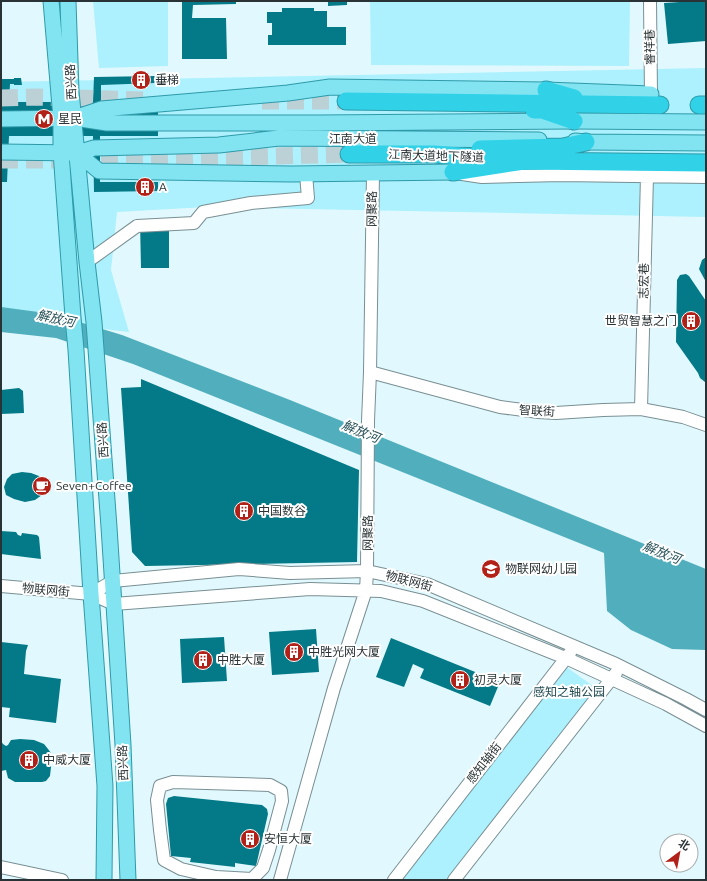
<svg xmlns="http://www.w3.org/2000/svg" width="707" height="881" viewBox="0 0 707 881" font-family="Ubuntu,'Noto Sans SC',sans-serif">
  <rect width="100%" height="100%" fill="#e1f9fe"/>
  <path fill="#acf1fd" d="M93 1H168V66L99 68Z
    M370 1H630L629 66 371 65Z
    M706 68V217L206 207 117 212 111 270 129 332 1 317V82Z
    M565 666 596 688 446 880H400Z"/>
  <path fill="#51aebc" d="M1 307 53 314 122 335 290 400 706 569V650L672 649 631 630 607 611 604 553 133 364 56 338 1 332Z"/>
  <path fill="#047987" d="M182 1H236V4L193 5 192 18H226L227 59H182Z
    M328 1H347V5L328 6Z
    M695 1H706V41L668 44 664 3Z
    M282 8H314V11H327V27H346V45H268V35H272V23H267V12H282Z
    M155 76V83L101 85V102H158V136H100V182H158V191L94 192 93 136H9L7 182H1V79H14V78H21L22 85H14V84H10L9 102H93L94 77Z
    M140 221 169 222V268H141Z
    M706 257V282L699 269 702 260Z
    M686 274 689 276 706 301V381L705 382 700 378 698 373 676 342 677 280 680 275Z
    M141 379 359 470 357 562 145 566 132 552 121 388 141 387Z
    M19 388 23 391 24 413 1 414V390Z
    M22 472 31 473 39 476 44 481 46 488 42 495 35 500 25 502 14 499 6 495 4 487 7 479 12 474Z
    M1 531 16 532 18 535 21 536 22 533 37 535 39 537 41 559 1 554Z
    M316 629 319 672 272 675 269 632Z
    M224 637 227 681 182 683 180 639Z
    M391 638 500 682 490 706 420 678 424 669 413 664 404 687 376 677Z
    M1 642 28 645 26 651 24 674 61 679 56 723 9 717 10 708 1 707Z
    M20 739 34 740 44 744 48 749 51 753V767L50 776 46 781 42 782H15L8 778 6 770 1 771V741L3 744 6 746 8 745 11 740Z
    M174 796 262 805 267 809 268 814 256 866 235 863V867L190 862 191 858 171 856 166 804 168 798Z"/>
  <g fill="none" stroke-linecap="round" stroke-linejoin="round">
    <path stroke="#bcd1d6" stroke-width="17" stroke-dasharray="17 8" stroke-linecap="butt" d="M1 98 37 97 146 100
      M262 101H346
      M1 160H138L349 154"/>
    <defs>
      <path id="minor" d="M650 1 651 94
        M462 174 482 177 561 175 706 177
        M87 262 137 226 194 223 203 212 251 203 308 198 306 174
        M370 372 500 407 538 412 556 413 603 410 641 409 683 417 706 425
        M641 409 647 176
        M1 586 91 594 114 604 310 589 381 591 423 601 568 659 666 704 706 726
        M91 594 113 581 239 569 290 573 367 571 427 584 616 664 686 699 706 710
        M173 782 270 785 281 791 282 801 269 850 263 868 252 879 216 877 181 869 164 860 160 830 157 800 160 786Z
        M1 867 62 880
        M280 880 334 688 366 590 367 571 368 421 370 372 373 173
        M394 880 570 653
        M454 880 616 673"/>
      <path id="major" d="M51 1 61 118V152L73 317 76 350 91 594 105 786 104 880
        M68 1 71 91 87 262 94 322 109 527 123 745 128 880
        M77 117 101 109 288 93 330 87 546 90 651 94
        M1 119 74 118 107 123H319L574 121 706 122
        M575 141 586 142 706 143
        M1 152 77 153 94 148 219 145 279 138 539 140
        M77 153 99 171 292 174 453 172"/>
      <path id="highway" d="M546 90 574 98
        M346 101 660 105
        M699 105H706
        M534 110H542L574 121
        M480 149 563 147 586 142
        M349 154H434L497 159
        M453 172 524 161 706 163"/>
    </defs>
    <use href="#minor" stroke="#798f93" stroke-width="14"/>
    <use href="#major" stroke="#2e9aa9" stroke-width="17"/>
    <use href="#highway" stroke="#2e9aa9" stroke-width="19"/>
    <use href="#minor" stroke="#fff" stroke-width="12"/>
    <use href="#major" stroke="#83e4f1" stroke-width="15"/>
    <use href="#highway" stroke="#31d2e8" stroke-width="17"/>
  </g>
  <defs>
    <symbol id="building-disc" viewBox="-11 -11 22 22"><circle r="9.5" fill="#b12118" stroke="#fff"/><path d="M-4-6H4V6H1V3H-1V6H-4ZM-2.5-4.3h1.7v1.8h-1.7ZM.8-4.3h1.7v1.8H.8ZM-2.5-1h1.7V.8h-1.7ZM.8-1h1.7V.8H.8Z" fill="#fff"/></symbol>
    <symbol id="metro-disc" viewBox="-11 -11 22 22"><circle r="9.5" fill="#b12118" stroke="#fff"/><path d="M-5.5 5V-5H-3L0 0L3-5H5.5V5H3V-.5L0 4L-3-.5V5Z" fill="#fff"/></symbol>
    <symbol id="cafe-disc" viewBox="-11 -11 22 22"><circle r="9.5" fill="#b12118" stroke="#fff"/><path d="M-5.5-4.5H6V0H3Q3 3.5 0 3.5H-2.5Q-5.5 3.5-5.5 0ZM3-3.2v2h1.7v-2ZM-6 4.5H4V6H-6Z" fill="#fff"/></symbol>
    <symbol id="school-disc" viewBox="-11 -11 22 22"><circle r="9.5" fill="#b12118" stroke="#fff"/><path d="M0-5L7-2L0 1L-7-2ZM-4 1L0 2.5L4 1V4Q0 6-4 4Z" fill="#fff"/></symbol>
  </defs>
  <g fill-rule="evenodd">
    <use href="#building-disc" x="130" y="69" width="22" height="22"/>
    <use href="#metro-disc" x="33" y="108" width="22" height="22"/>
    <use href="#building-disc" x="134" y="176" width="22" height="22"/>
    <use href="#building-disc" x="680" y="310" width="22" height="22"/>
    <use href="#cafe-disc" x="31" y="475" width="22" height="22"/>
    <use href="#building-disc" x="233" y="500" width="22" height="22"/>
    <use href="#school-disc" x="480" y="558" width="22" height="22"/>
    <use href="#building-disc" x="283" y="641" width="22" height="22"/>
    <use href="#building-disc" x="192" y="649" width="22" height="22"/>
    <use href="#building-disc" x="449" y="669" width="22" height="22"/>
    <use href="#building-disc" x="18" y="749" width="22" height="22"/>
    <use href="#building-disc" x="239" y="828" width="22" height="22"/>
  </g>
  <g text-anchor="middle" stroke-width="4" stroke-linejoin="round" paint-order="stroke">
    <g font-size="12" fill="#293234" stroke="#fff">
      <text transform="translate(650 47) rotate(-91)" y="4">睿祥巷</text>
      <text transform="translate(71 82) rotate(-93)" y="4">西兴路</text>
      <text x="353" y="143">江南大道</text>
      <text transform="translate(436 156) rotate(2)" y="4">江南大道地下隧道</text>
      <text transform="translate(372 209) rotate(-89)" y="4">网聚路</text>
      <text transform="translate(644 281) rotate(-89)" y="4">志宏巷</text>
      <text transform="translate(537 411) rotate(3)" y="4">智联街</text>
      <text transform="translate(103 440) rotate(-94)" y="4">西兴路</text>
      <text transform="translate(368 533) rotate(-89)" y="4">网聚路</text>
      <text transform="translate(409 581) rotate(15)" y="4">物联网街</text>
      <text transform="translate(46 590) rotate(5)" y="4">物联网街</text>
      <text transform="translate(123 763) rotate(-92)" y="4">西兴路</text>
      <text transform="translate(484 763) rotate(-52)" y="4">感知轴街</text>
    </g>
    <g font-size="12" fill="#293234" stroke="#fff" text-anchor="start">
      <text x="155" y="84">垂梯</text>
      <text x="58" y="123">星民</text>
      <text x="159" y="191">A</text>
      <text x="677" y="325" text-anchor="end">世贸智慧之门</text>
      <text x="56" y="490">Seven+Coffee</text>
      <text x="258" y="515">中国数谷</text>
      <text x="505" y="573">物联网幼儿园</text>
      <text x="308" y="656">中胜光网大厦</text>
      <text x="217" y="664">中胜大厦</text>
      <text x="474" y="684">初灵大厦</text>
      <text x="43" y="764">中威大厦</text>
      <text x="264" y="843">安恒大厦</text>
    </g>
    <g font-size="12" fill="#214b51" stroke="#fff">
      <text x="569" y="696">感知之轴公园</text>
    </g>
    <g font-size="13" font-style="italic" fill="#285259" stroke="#fff">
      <text transform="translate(56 318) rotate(12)" y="5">解放河</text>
      <text transform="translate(361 431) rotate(22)" y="5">解放河</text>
      <text transform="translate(662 552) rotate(22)" y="5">解放河</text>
    </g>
  </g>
  <rect width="707" height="881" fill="none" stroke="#293234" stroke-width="4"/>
  <g transform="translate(679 853) rotate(32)"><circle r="19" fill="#ffffff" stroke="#a9adae"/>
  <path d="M0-3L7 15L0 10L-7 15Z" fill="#b12118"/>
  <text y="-6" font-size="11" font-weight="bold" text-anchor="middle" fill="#293234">北</text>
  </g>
</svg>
